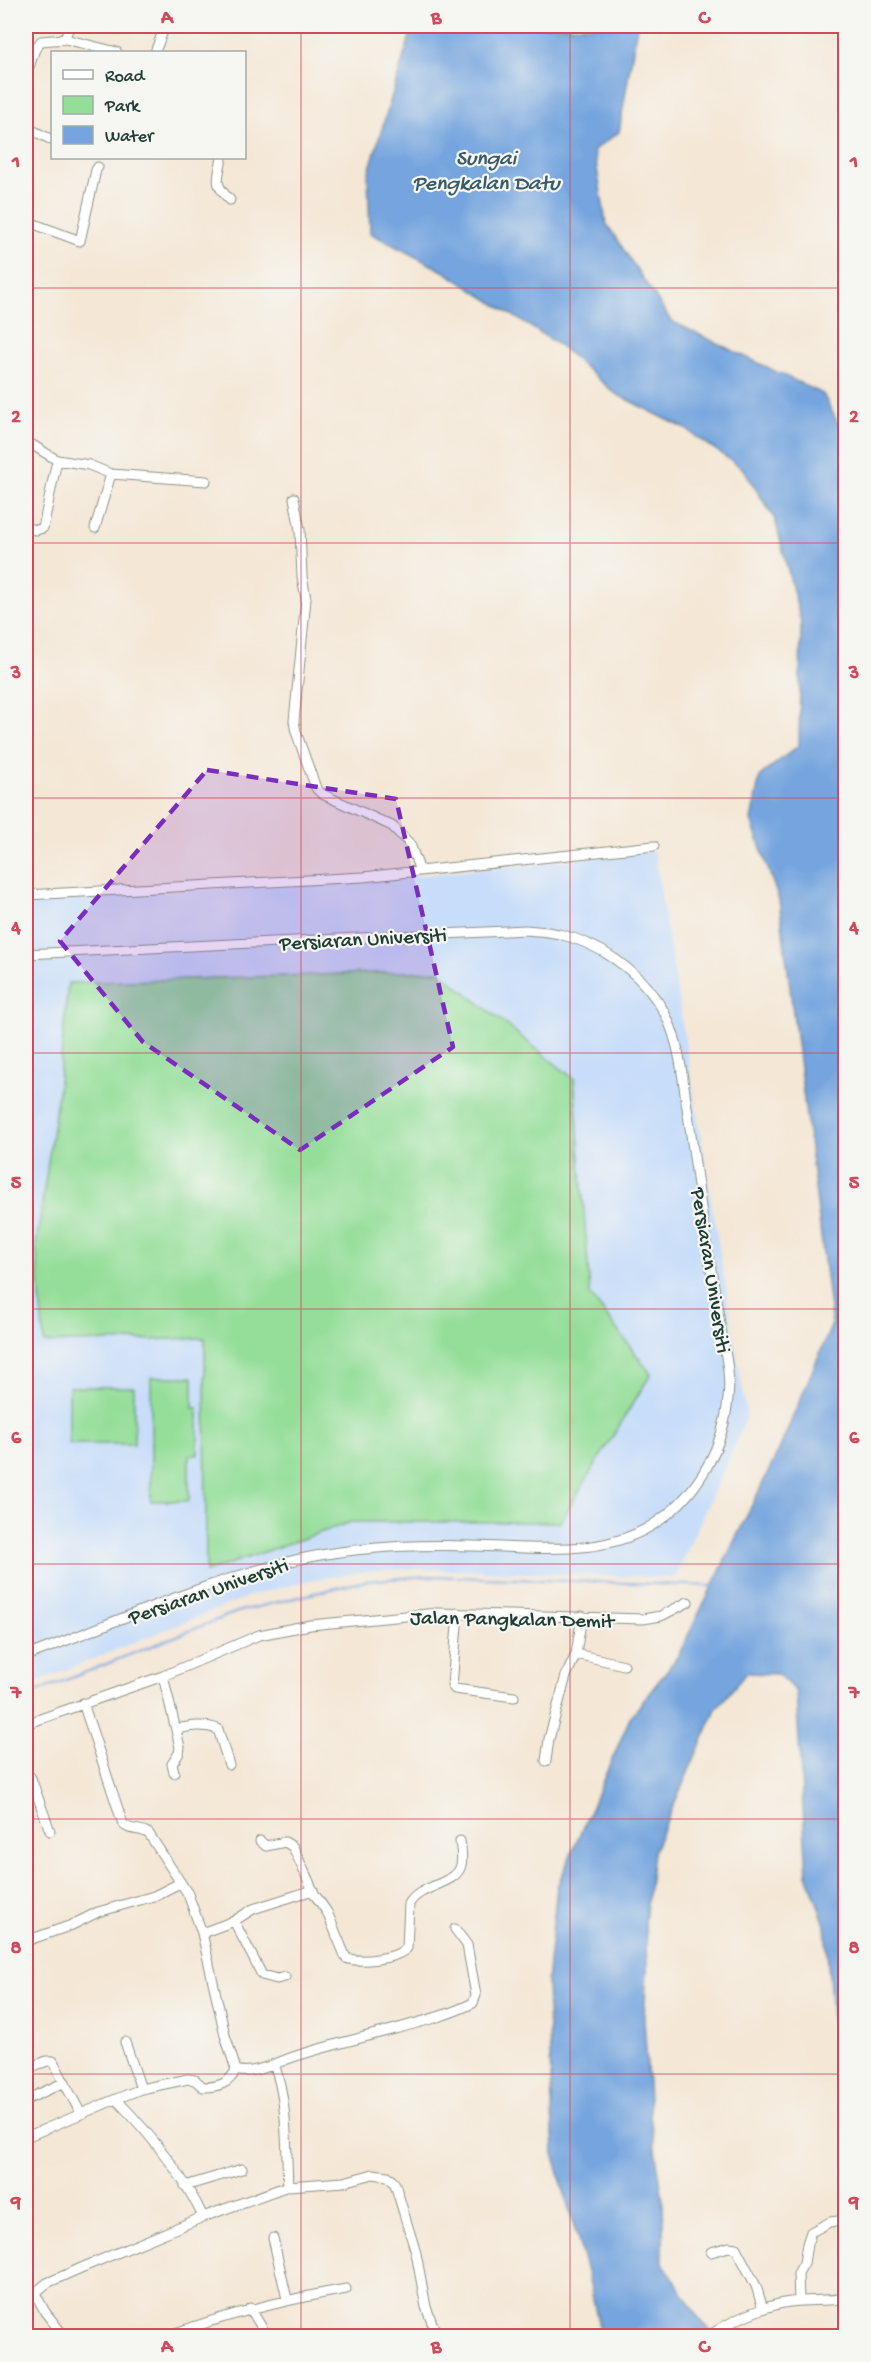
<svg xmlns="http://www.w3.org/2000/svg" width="871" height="2362" viewBox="0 0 871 2362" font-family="'Gochi Hand',sans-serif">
  <rect width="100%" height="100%" fill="#f6f6f2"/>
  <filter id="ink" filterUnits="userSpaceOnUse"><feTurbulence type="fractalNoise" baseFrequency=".0167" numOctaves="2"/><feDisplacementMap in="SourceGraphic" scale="12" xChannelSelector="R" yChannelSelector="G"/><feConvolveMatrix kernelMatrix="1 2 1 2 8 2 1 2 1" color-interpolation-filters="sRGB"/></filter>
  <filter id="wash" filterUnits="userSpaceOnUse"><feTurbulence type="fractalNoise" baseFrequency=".008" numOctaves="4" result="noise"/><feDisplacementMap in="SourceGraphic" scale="24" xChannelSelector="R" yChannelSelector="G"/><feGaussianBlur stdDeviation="1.35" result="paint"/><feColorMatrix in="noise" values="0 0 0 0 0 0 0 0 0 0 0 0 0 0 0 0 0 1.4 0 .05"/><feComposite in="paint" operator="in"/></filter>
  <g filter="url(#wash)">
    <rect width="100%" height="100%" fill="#f4e7d6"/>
    <path fill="#c7ddf9" d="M654 851 747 1417 675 1578 424 1569 374 1570 316 1579 252 1595 26 1686V899L377 880Z"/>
    <path fill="#94de99" stroke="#5a8e66" stroke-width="1.5" d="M439 971 574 1079 590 1294 651 1374 560 1522H351L206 1572 205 1338 44 1343 36 1247 58 1092 68 983Z
      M151 1377H193V1408H198V1455H189V1501H151Z
      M69 1387H134V1444H69Z"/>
    <path fill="#75a4de" stroke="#4a7089" stroke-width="1.5" d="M413 26H637L619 132 594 150 606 223 671 321 823 394 845 437V2104L838 2089 825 1925 807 1874 796 1692 778 1674 746 1673 716 1709 653 1852 645 1922 647 1969 644 2018 650 2116 663 2200V2263L698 2317 715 2336H601L588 2275 554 2156 547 1982 557 1887 630 1718 678 1656 779 1450 832 1324 779 900 751 820 760 776 799 745 801 622 775 519 743 469 684 428 616 394 559 345 445 272 370 233 368 175Z"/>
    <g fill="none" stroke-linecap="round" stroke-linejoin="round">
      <path stroke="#75a4de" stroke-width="2" d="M26 1696 237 1612 365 1581 428 1576 714 1586"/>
    </g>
  </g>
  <g filter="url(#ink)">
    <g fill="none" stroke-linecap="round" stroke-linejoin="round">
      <defs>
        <path id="minor" d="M65 39 69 26
          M155 52 165 26
          M26 76 35 49 41 41 65 39 117 52
          M26 127 52 140
          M222 158C218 180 213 183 230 200
          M26 221 80 241 96 170 98 167
          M26 441 57 460 89 465 111 474 206 481
          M294 498 300 530 302 576 306 599 294 721 296 732 316 788 322 794 392 826 410 844 420 871
          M26 528 36 530 43 528 57 460
          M95 528 111 474
          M26 895 363 877 654 846
          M26 954 525 930C536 931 548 931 559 934 598 943 636 969 658 1002 680 1034 682 1076 688 1114 694 1154 699 1195 705 1236 711 1267 716 1299 721 1330 725 1352 731 1376 728 1398 724 1446 699 1492 660 1520 607 1559 535 1547 474 1546 410 1544 345 1547 283 1563 195 1586 111 1624 26 1656
          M458 1613 452 1686 455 1689 514 1697
          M576 1654 624 1665
          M163 1676 180 1747 179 1753 172 1764 174 1773
          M83 1703 123 1824C130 1832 141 1827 149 1834L188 1894 202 1933 225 2035 236 2070
          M26 1724 163 1676 259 1635 310 1625 438 1613 643 1619 661 1616 688 1602
          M177 1729C191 1726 204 1724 218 1729L229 1765
          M546 1761 549 1739 566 1676 576 1654 582 1616
          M26 1772 31 1778 50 1831
          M260 1841 266 1846 285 1842 293 1847 315 1895 327 1912 346 1958C360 1963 396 1959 407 1948L409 1904C420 1884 457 1885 461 1865 463 1858 461 1849 460 1841
          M234 1921 262 1975 277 1979 285 1977
          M202 1933 234 1921 253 1909 313 1890
          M26 1941 72 1925 98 1912 154 1896 180 1883
          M125 2042 141 2089
          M26 2069 47 2061H53L81 2114 116 2099C148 2132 184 2175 203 2217
          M236 2070C252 2076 278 2062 293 2057 327 2046 361 2038 395 2029 421 2022 449 2015 473 2003L476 1995 467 1945 455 1929
          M116 2099 141 2089 188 2079 195 2080 203 2087C218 2087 229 2084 236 2070
          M26 2100 65 2082
          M26 2137 81 2114
          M185 2186 242 2169
          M288 2186 344 2182 373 2174 388 2176 395 2184 416 2253 426 2307 437 2336
          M273 2238 287 2299
          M711 2252 729 2247 736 2248 756 2286 763 2309
          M35 2293 45 2312 64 2336
          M26 2294 35 2293 47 2283 81 2268 203 2217 288 2186C286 2147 288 2102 274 2064
          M799 2301 798 2273 804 2263 807 2244 811 2232 830 2222 846 2220
          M250 2308 267 2336
          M167 2336C227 2314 283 2300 346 2289
          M709 2336C730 2321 765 2305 790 2302 810 2299 824 2302 846 2298"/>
      </defs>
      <use href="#minor" stroke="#8a9285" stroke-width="11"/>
      <use href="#minor" stroke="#fff" stroke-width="9"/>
    </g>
  </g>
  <path fill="#7b2cbf" fill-opacity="0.2" stroke="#7b2cbf" stroke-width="4.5" stroke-dasharray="12 8" stroke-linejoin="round" d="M207 770 396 799 453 1047 300 1150 143 1042 60 941Z"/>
  <path fill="none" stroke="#d1495b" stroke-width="1.5" stroke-opacity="0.55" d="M301 26V2336M570 26V2336M26 288H846M26 543H846M26 798H846M26 1053H846M26 1309H846M26 1564H846M26 1819H846M26 2074H846"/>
  <g text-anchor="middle" stroke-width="4.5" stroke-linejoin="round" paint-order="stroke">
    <g font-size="21" fill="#1f3d34" stroke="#f6f6f2">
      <text transform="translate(363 938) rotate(-3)" y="7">Persiaran Universiti</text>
      <text transform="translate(712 1270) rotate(81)" y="7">Persiaran Universiti</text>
      <text transform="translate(208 1590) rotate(-19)" y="7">Persiaran Universiti</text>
      <text transform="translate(512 1618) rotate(1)" y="7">Jalan Pangkalan Demit</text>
    </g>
    <g font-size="22" font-style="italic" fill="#395c67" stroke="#f6f6f2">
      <text x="486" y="164">Sungai<tspan x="486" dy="25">Pengkalan Datu</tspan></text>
    </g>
  </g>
  <rect width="871" height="2362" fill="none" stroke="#f6f6f2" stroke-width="66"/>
  <rect x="51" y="51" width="195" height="108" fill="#f6f6f2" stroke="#a0aca6" stroke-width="1.5"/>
  <rect x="63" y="70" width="30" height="9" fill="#ffffff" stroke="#a0aca6" stroke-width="1.5"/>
  <text x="105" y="81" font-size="18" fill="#1f3d34">Road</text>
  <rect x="63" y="96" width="30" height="18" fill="#94de99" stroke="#a0aca6" stroke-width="1.5"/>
  <text x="105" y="111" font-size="18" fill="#1f3d34">Park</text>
  <rect x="63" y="126" width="30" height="18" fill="#75a4de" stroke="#a0aca6" stroke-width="1.5"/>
  <text x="105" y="141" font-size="18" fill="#1f3d34">Water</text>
  <rect x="33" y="33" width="805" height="2296" fill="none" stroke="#d1495b" stroke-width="2"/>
  <g font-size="20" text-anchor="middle" font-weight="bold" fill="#d1495b">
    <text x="167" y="23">A</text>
    <text x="436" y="23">B</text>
    <text x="704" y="23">C</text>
    <text x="16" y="167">1</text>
    <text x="854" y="167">1</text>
    <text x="16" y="422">2</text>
    <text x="854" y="422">2</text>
    <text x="16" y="678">3</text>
    <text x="854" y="678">3</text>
    <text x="16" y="933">4</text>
    <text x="854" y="933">4</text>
    <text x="16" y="1188">5</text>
    <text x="854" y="1188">5</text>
    <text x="16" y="1443">6</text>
    <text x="854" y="1443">6</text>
    <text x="16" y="1698">7</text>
    <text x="854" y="1698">7</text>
    <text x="16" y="1953">8</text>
    <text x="854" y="1953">8</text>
    <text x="16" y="2208">9</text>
    <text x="854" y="2208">9</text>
    <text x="167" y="2352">A</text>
    <text x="436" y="2352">B</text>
    <text x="704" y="2352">C</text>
  </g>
</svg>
